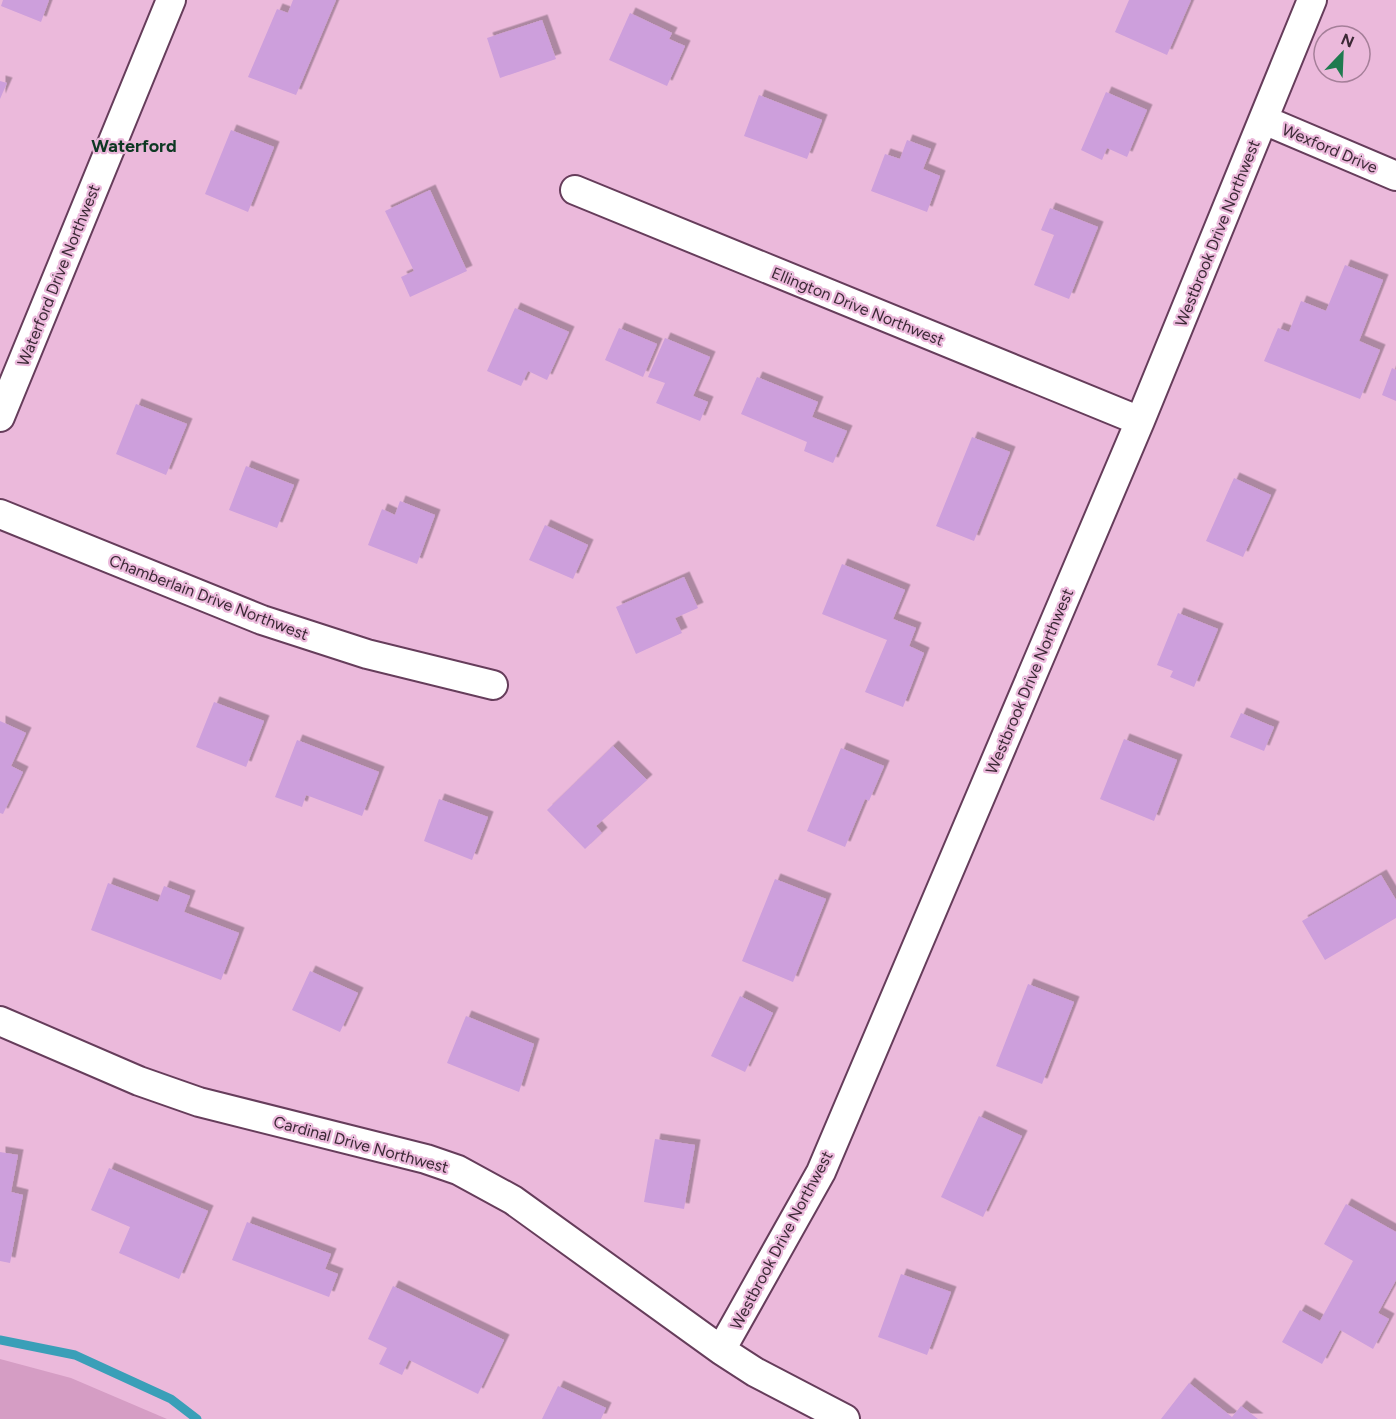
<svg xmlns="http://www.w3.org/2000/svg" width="1396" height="1419" viewBox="0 0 1396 1419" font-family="Figtree,sans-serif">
  <defs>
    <filter id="shadow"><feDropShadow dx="5.5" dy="-5.5" stdDeviation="0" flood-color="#0004"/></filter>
  </defs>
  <rect width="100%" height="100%" fill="#ebb9db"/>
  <path fill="#d59dc4" d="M0 1359 71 1378 167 1419H0Z"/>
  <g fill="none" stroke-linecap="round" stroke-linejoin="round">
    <path stroke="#3a9fb8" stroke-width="9" d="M0 1340 75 1355 171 1399 197 1419"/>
  </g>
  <path fill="#cd9fdc" filter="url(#shadow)" d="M3 0H49L41 22 1 6Z
    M293 0H336L296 95 248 77 277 9 288 13Z
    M1129 0H1191L1167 55 1115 32Z
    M630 13 672 33 669 39 685 46 667 86 609 60Z
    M542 20 556 59 500 78 487 38Z
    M0 81 7 83 0 99Z
    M1106 92 1147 110 1127 157 1107 148 1102 160 1081 150Z
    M759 95 822 120 807 159 744 136Z
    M231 130 274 147 248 212 205 194Z
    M907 140 931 149 923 169 940 176 927 212 871 191 885 154 900 159Z
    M430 190 467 271 410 297 401 277 414 271 385 211Z
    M1050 208 1098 227 1069 299 1034 285 1054 235 1041 230Z
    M1345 265 1383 280 1359 341 1380 350 1360 399 1264 361 1278 328 1289 332 1301 301 1326 311Z
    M515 308 569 332 547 380 528 371 521 386 487 371Z
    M619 328 657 344 643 377 605 360Z
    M665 338 710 357 693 396 708 402 700 421 656 403 665 383 648 377Z
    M1392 368 1396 370V401L1382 395Z
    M757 377 818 402 812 417 847 431 833 463 804 451 807 442 741 414Z
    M136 404 187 424 166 475 116 454Z
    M972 437 1010 452 974 541 936 526Z
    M246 466 294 485 277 528 229 510Z
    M1234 478 1271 495 1243 557 1206 541Z
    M400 501 435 515 417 564 368 545 382 509 395 515Z
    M545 525 588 545 573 579 529 560Z
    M842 564 905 590 893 619 916 628 909 646 924 653 903 707 865 692 887 640 822 614Z
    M684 577 698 608 675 618 682 633 636 654 616 607Z
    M1178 613 1218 629 1194 687 1170 677 1173 671 1157 665Z
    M214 702 264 721 246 767 196 747Z
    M1241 713 1274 727 1264 751 1230 737Z
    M0 721 26 733 11 766 23 772 3 814 0 813Z
    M1124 739 1177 760 1154 821 1100 799Z
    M297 740 379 772 362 816 306 795 302 807 275 797Z
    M613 746 647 780 596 826 602 833 585 849 547 810Z
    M841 748 884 766 869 801 865 799 845 847 807 831Z
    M439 799 488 817 472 860 424 841Z
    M1381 875 1396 900V918L1325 960 1302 921Z
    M775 879 826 899 793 982 742 961Z
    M108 883 158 902 164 886 190 896 184 912 239 933 221 980 91 930Z
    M310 971 358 993 340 1032 292 1010Z
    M1028 984 1074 1002 1042 1084 996 1066Z
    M740 996 773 1013 745 1072 711 1056Z
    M466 1016 534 1044 519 1092 447 1063Z
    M979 1116 1022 1136 983 1217 941 1197Z
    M655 1139 695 1145 684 1209 644 1202Z
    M0 1152 18 1155 11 1192 23 1195 10 1263 0 1261Z
    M109 1168 208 1211 179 1279 119 1253 130 1227 91 1210Z
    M1346 1204 1396 1232V1280L1378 1313 1389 1319 1373 1349 1340 1330 1322 1364 1282 1342 1300 1310 1320 1321 1353 1261 1324 1244Z
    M247 1222 331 1254 325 1269 338 1274 329 1297 232 1260Z
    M901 1274 951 1292 927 1355 878 1337Z
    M393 1286 504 1340 478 1394 409 1360 402 1375 379 1364 387 1348 368 1339Z
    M1189 1383 1232 1417 1241 1406 1258 1419H1161Z
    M558 1386 606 1408 601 1419H542Z"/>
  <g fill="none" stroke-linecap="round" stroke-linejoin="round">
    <defs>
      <path id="street" d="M1264 120 1396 176
        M575 190 1140 421
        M0 417 171 0
        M0 514 262 620 367 654 493 685
        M0 1021 139 1081 199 1102 426 1159 458 1170 513 1200 721 1350 755 1372 845 1419
        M721 1350 821 1172 1140 421 1312 0"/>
    </defs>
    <use href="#street" stroke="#663d5b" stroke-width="32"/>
    <use href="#street" stroke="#fff" stroke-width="28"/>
  </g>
  <g text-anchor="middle" stroke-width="4.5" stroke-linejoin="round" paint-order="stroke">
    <g font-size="16" fill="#3c2936" stroke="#ebb9db">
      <text transform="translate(1330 148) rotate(23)" y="6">Wexford Drive</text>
      <text transform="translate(1217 233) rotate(-68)" y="6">Westbrook Drive Northwest</text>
      <text transform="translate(58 275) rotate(-68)" y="6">Waterford Drive Northwest</text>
      <text transform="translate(858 306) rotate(22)" y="6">Ellington Drive Northwest</text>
      <text transform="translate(209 597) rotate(21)" y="6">Chamberlain Drive Northwest</text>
      <text transform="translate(1029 681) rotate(-67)" y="6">Westbrook Drive Northwest</text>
      <text transform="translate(361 1144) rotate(15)" y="6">Cardinal Drive Northwest</text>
      <text transform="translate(781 1240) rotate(-62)" y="6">Westbrook Drive Northwest</text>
    </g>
    <g font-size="18" font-weight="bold" fill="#0d3823" stroke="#ebb9db">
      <text x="134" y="152">Waterford</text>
    </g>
  </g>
  <g transform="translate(1342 54) rotate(23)"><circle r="28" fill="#ebb9db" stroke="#a57f99" stroke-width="1.5"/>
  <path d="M0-4.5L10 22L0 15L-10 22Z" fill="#1f7a4f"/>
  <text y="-9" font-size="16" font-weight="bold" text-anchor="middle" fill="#3c2936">N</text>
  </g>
</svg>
